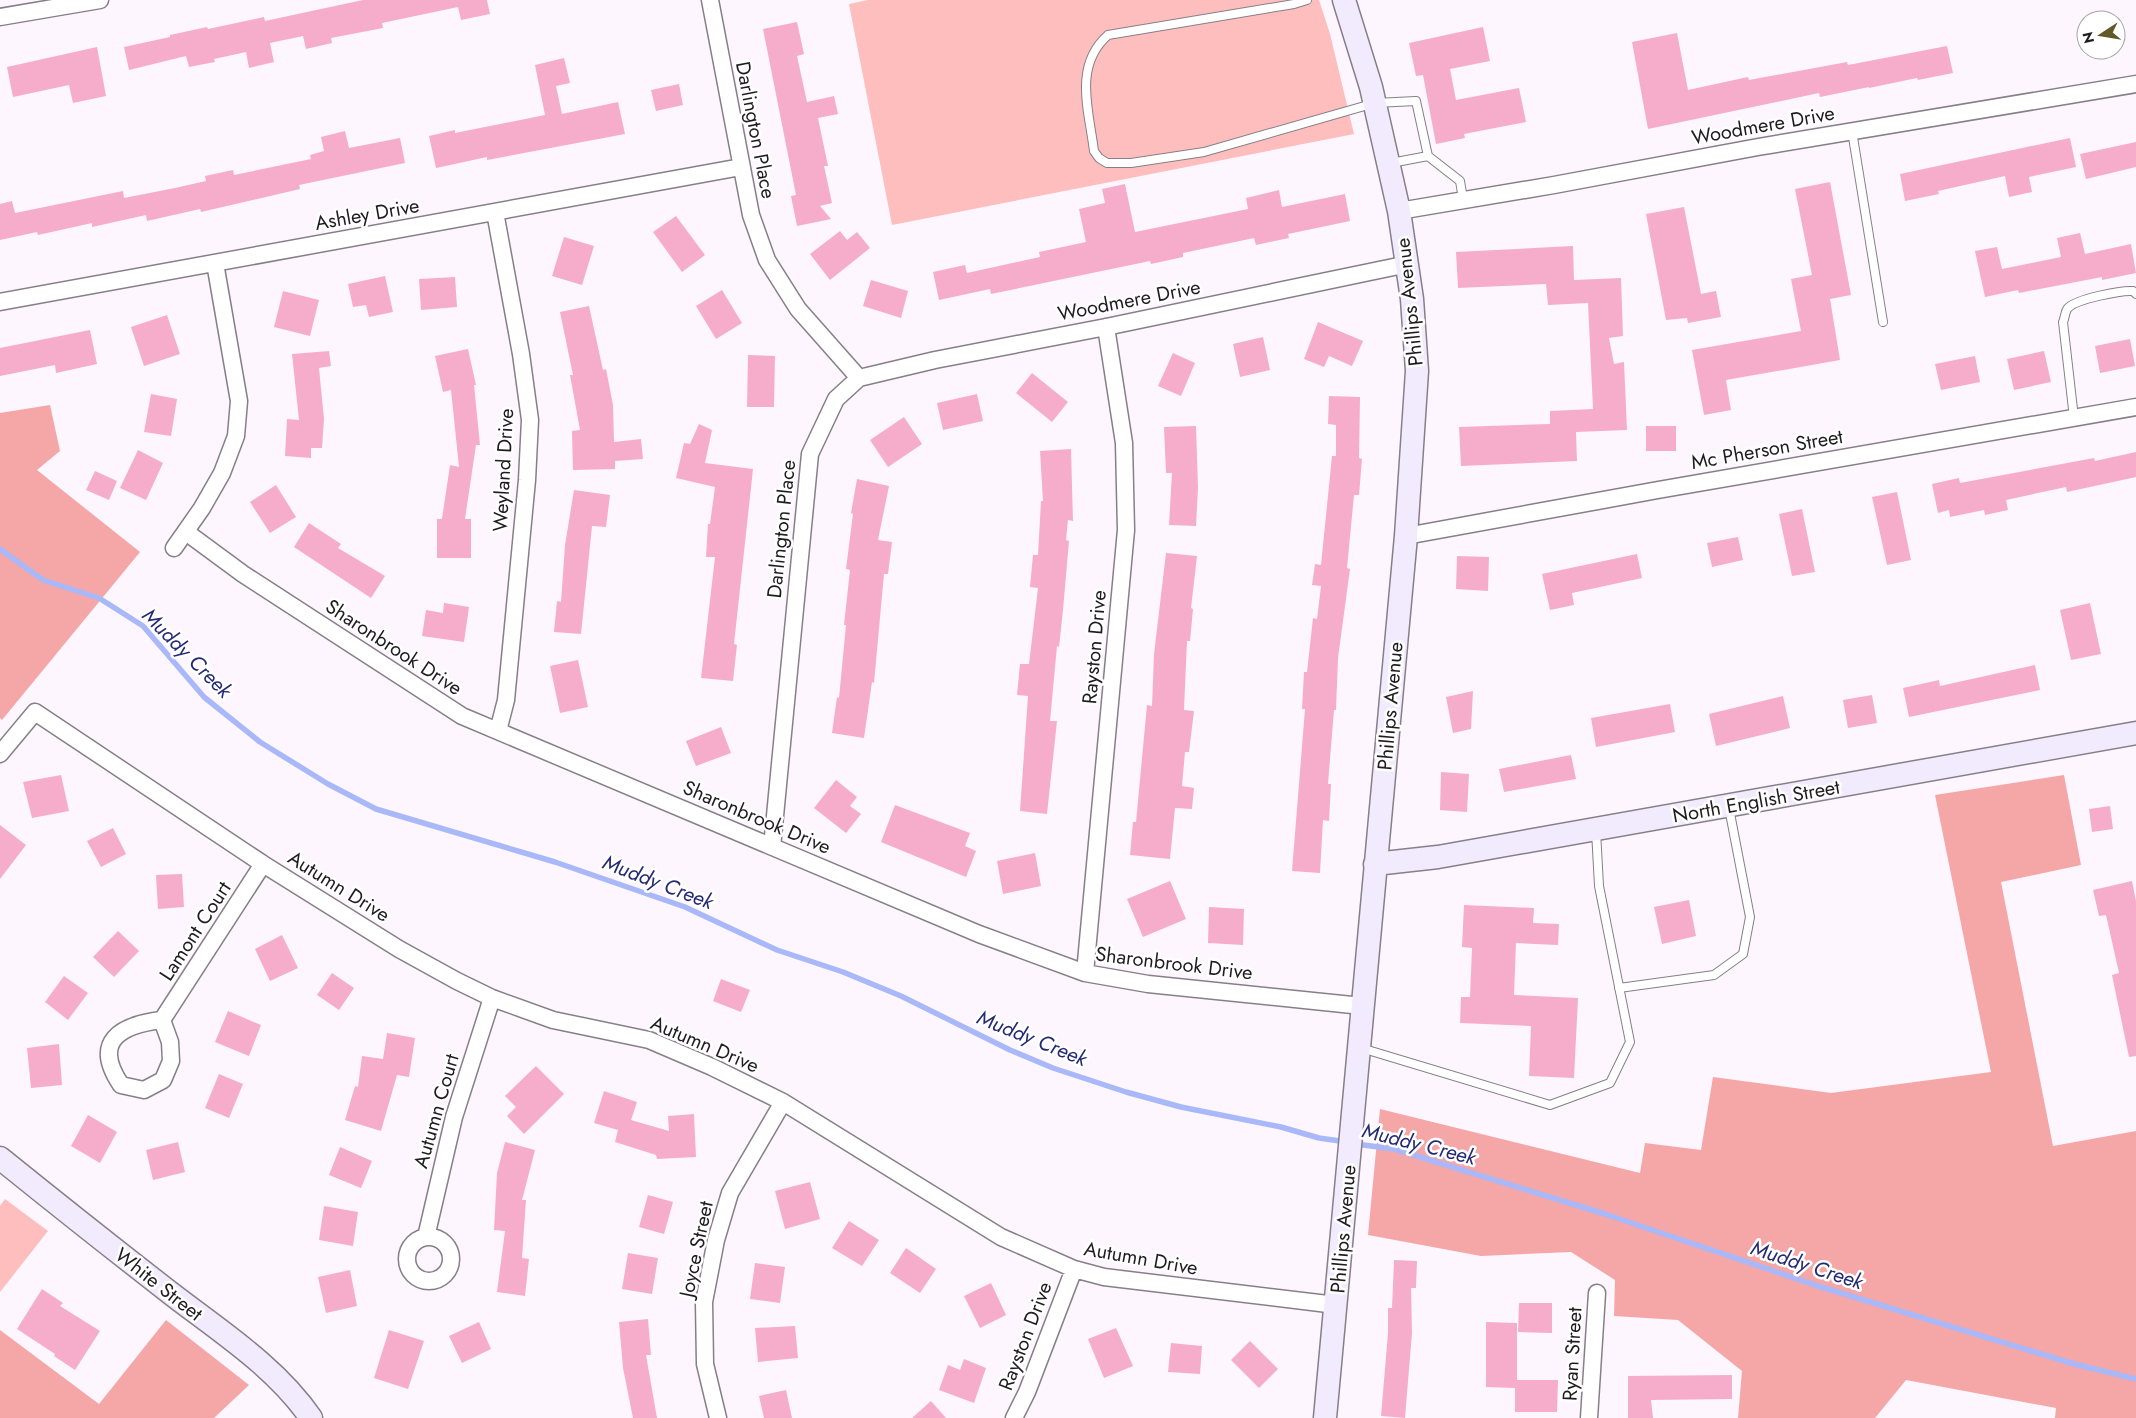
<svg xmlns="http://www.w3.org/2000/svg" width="2136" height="1418" viewBox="0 0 2136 1418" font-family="Jost,sans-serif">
  <rect width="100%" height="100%" fill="#fef6fe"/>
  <path fill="#febebd" d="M868 0H1319L1330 34 1354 134 892 225 849 4Z
    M5 1199 48 1231 0 1292V1206Z"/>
  <path fill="#f5a6a6" d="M50 405 60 451 37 470 140 552 2 720 0 718V413Z
    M2064 775 2081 865 2001 882 2053 1146 2136 1131V1418H2055L2056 1408 1906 1380 1875 1418H1738L1742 1371 1678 1320 1614 1316 1615 1280 1571 1252 1481 1256 1368 1235 1380 1109 1640 1173 1645 1143 1701 1150 1713 1077 1831 1093 1991 1072 1935 795Z
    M166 1320 249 1385 214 1418H0V1330L99 1404Z"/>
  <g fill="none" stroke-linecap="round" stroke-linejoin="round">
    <path stroke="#a8b8f8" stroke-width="5.5" d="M0 549 43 580 99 598 143 626 204 697 260 742 328 784 376 809 555 862 685 907 777 950 843 972 901 996 1010 1050 1053 1068 1126 1092 1181 1107 1281 1127 1319 1138 1347 1142
      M1356 1144 1394 1149 1605 1214 1818 1286 2074 1364 2136 1379"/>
  </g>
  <path fill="#f6adcb" d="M363 0H487L490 14 461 20 458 7 382 23 383 28 331 38 332 43 306 49 303 36 270 43 274 62 249 68 246 52 214 59 215 62 189 67 186 56 129 70 124 47 170 37V35L207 27 208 29 264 17 265 21Z
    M797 22 804 54 797 56 807 102 834 96 838 114 818 118 828 166H824L832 203 820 206 831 219 797 226 791 196 796 195 763 29Z
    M1483 27 1490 61 1450 69 1456 100 1519 88 1526 122 1464 134 1465 138 1436 144 1423 75 1416 76 1409 43Z
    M1677 33 1688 90 1748 77 1749 80 1847 62 1848 65 1947 46 1953 73 1918 80 1917 78 1869 88V87L1820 97 1819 93 1648 129 1632 42Z
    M97 47 106 96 73 103 69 85 13 97 7 67Z
    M564 58 570 83 556 86 562 114 618 102 625 134 487 160V157L436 168 429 136 455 130V133L545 115 535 65Z
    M679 84 683 105 656 111 651 90Z
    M345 131 349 148 400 138 405 163 299 185 300 189 201 212 200 209 147 221 146 215 92 227V223L38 235 37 232 0 240V204L12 201 15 213 123 191 124 198 175 188 206 181 205 176 233 170 234 175 311 159 310 155 324 151 321 137Z
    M2070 138 2076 167 2029 177 2032 192 2009 197 2005 176 1938 191 1939 194 1905 201 1900 174Z
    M2136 142V167L2086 179 2080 154Z
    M1830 182 1851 295 1830 299 1840 360 1726 380 1731 410 1704 415 1692 350 1801 331 1791 279 1812 275 1795 189Z
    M1125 184 1135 232 1248 209 1246 198 1279 190 1282 207 1345 194 1350 221 1288 234 1289 238 1256 245 1254 238 1183 253V257L1151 264 1150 261 991 294 990 289 939 300 933 272 965 265 967 273 1040 257 1039 252 1086 242 1079 209 1105 203 1102 189Z
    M1684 207 1701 294 1716 291 1721 317 1688 323 1687 318 1666 320 1646 214Z
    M676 216 705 255 682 272 653 232Z
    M840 231 847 240 857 232 870 248 830 280 810 254Z
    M2080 233 2085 254 2131 244 2136 273 2102 280V277L2019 293 2018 290 1985 297 1975 251 1997 247 2002 269 2061 257 2057 238Z
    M564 237 594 246 582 285 552 276Z
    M1573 246 1574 280 1621 278 1623 336 1609 338 1614 364 1624 362 1627 430 1576 432 1577 461 1461 466 1459 427 1550 424V411L1593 409 1588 303 1548 305 1546 284 1458 288 1456 252Z
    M385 276 393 312 369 317 366 305 353 307 348 284Z
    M455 277 457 307 421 310 419 279Z
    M871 280 908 291 901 318 863 306Z
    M722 290 742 323 716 339 696 306Z
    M283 291 319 300 310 336 274 327Z
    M589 306 603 370 606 369 613 405 614 442 641 439 643 459 615 461V469L573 470 572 431 580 430 570 375H573L560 312Z
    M167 315 180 354 144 366 131 327Z
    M1318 322 1363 341 1352 366 1329 356 1324 367 1304 359Z
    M90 330 97 364 56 373 55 365 0 376V348Z
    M1263 337 1270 370 1240 377 1233 344Z
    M2130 339 2135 366 2100 373 2095 346Z
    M468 349 476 385H474L480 445H476L465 519H471V558H437V519H442L450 465 459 467 451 390 443 392 435 356Z
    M329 351 331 366 319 368 324 419 322 448H311V458L285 456 287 419 299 420 292 354Z
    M2044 351 2051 382 2014 390 2007 359Z
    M1173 353 1195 363 1181 396 1158 386Z
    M748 355 775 356 774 407H747Z
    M1975 356 1980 382 1941 390 1935 364Z
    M1032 373 1068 402 1052 422 1016 393Z
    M151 394 177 399 171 436 144 432Z
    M977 394 983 421 943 430 937 403Z
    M1329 396 1360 397 1359 458 1362 459 1359 495H1354L1347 568 1350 569 1338 658 1336 710H1334L1328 784H1331L1329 821 1323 820 1320 873 1292 871 1305 709H1302L1304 672H1307L1313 618 1317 619 1321 586 1312 585 1315 564 1321 565 1332 456H1336V425L1328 424Z
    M904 417 922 444 888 467 870 440Z
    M699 424 712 430 705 463 753 469 734 644 737 645 733 681 701 678 715 557H706L708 524H710L715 487 676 478 684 443 690 444Z
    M1196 426 1198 488 1196 526 1169 525 1172 473H1166L1164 427Z
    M1646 426H1676V451H1646Z
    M1071 449 1073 521 1068 520 1066 540 1069 541 1063 610 1059 647 1057 646 1050 721H1057L1047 814 1020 811 1028 696 1017 695 1020 664H1029L1038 588 1030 587 1033 555H1038L1041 501H1043L1040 451Z
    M138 450 163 463 146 500 120 488Z
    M2136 452V477L2067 492 2066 487 2006 500 2008 510 1985 515 1984 510 1950 517 1949 510 1938 513 1932 484 1959 478 1960 483 2094 458 2095 461Z
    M95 471 117 481 109 500 86 490Z
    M857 479 889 486 878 540 892 542 888 574H884L874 683 872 682 864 738 832 733 837 697 839 698 846 625H844L850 570 846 569 853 514 851 513Z
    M276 485 296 517 270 533 250 502Z
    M574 490 610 495 606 527 592 526 581 634 554 632 557 601 561 602 565 545Z
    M1897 492 1911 560 1887 565 1872 497Z
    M1802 509 1815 572 1792 576 1779 514Z
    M309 523 341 544 338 548 385 576 371 598 294 547Z
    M1738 537 1743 560 1712 567 1707 543Z
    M1166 553 1197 556 1191 608 1193 609 1190 641H1187L1184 710 1194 711 1189 752H1185L1182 786 1194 788 1192 809 1175 808 1170 859 1130 855 1133 822H1136L1147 705 1152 706 1154 654Z
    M1637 554 1642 578 1572 593 1574 605 1550 610 1542 574Z
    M1457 556 1489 557 1488 591 1456 589Z
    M444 603 469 607 464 642 422 636 426 610 443 613Z
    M2090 603 2101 654 2071 660 2060 610Z
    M578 660 588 707 560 713 550 666Z
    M2035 665 2040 690 1909 717 1903 688 1939 680 1940 686Z
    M1473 691 1471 729 1453 733 1446 697Z
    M1872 695 1877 723 1848 728 1843 700Z
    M1783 696 1790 728 1716 746 1709 714Z
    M1670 704 1675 732 1596 747 1591 718Z
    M721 727 731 753 696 766 686 741Z
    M1571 755 1576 779 1504 792 1499 769Z
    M1441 772 1469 774 1467 812 1440 810Z
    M61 775 69 811 32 818 23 782Z
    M836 780 857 797 850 806 861 814 846 833 814 808Z
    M895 805 970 833 965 846 976 851 966 877 881 842Z
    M2110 806 2113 829 2092 832 2089 809Z
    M0 825 26 845 0 879Z
    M113 828 126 854 101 867 87 841Z
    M1035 853 1041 886 1003 894 997 861Z
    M182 874 184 907 158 909 156 875Z
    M1170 881 1186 919 1143 937 1127 899Z
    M2132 881 2136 901V1056L2129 1057 2112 975 2119 973 2106 915 2099 916 2093 890Z
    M1689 900 1696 936 1662 944 1654 907Z
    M1464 905 1534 908 1533 923 1559 924 1558 945 1516 943 1514 995 1578 998 1574 1078 1529 1076 1531 1026 1460 1023 1461 997H1470L1472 948 1462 947Z
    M1209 907 1244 909 1243 945 1208 943Z
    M118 931 139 951 114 977 93 957Z
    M282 935 298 968 270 981 255 949Z
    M332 973 354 988 339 1010 317 995Z
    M64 976 88 993 68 1020 45 1002Z
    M721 979 750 990 741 1012 713 1001Z
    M228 1011 261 1025 249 1056 215 1042Z
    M387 1033 415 1038 409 1077 397 1075 381 1131 345 1120 355 1086 358 1087 362 1056 383 1059Z
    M59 1044 62 1085 31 1088 27 1048Z
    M536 1066 564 1094 524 1134 507 1116 516 1107 505 1096Z
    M219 1074 243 1084 229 1118 205 1108Z
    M604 1091 637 1102 631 1120 669 1131 668 1116 694 1114 696 1157 657 1159 656 1155 615 1142 618 1130 594 1123Z
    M88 1115 117 1132 100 1163 71 1146Z
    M178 1142 185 1172 153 1180 146 1150Z
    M505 1142 535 1150 522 1200H526L522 1258 529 1259 525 1296 497 1292 505 1231 494 1230 497 1173Z
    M340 1147 372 1161 361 1188 329 1175Z
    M810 1182 820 1219 785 1229 775 1191Z
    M648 1195 673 1202 664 1234 639 1227Z
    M324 1206 358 1212 353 1246 319 1240Z
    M849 1221 879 1240 862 1266 832 1248Z
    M906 1248 936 1269 920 1293 890 1273Z
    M628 1253 658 1258 652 1294 622 1289Z
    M1394 1260 1417 1261 1416 1288H1411L1412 1333 1405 1418 1381 1416 1388 1333V1308H1392Z
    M755 1263 785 1267 780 1303 750 1299Z
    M350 1270 357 1306 326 1313 318 1277Z
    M991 1283 1006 1315 980 1328 964 1296Z
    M42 1289 63 1303 60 1306 100 1331 75 1370 54 1356 55 1354 17 1329Z
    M1519 1303H1552V1333L1518 1332Z
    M648 1319 651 1355H646L657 1418H633L623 1368 619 1322Z
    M479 1322 491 1349 462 1363 449 1336Z
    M1486 1322 1517 1323V1380H1558L1557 1412H1515V1388L1486 1387Z
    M795 1326 798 1358 758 1362 755 1328Z
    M1116 1328 1133 1366 1104 1378 1088 1339Z
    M389 1330 424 1341 408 1389 374 1378Z
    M1250 1341 1278 1369 1259 1388 1231 1360Z
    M1171 1343 1202 1346 1200 1374 1168 1372Z
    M964 1359 986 1368 974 1403 939 1390 948 1365 960 1370Z
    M1732 1375V1399L1651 1400 1653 1418H1628V1376Z
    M786 1390 792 1418H764L759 1396Z
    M931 1401 946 1418H912Z"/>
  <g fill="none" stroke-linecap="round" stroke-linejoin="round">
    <defs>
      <path id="lane" d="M1307 0 1294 4 1108 35C1073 66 1089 110 1094 151L1099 158 1107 163H1131L1204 152 1375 103 1416 101 1428 156 1460 181 1463 199
        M1852 131 1883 322
        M1391 163 1428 156
        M2074 418 2063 322C2065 318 2065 311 2068 308 2076 299 2122 290 2133 291L2136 294
        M1619 988 1714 975 1743 954 1750 917 1729 808
        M1361 1048 1550 1105 1610 1083 1630 1042 1599 886 1596 831"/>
      <path id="street" d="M710 0 751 215 767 260 798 309 859 378
        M0 17 100 0
        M1399 211 1554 185 1758 147 2136 84
        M495 212 521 354 530 420 527 480 506 700 498 731
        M0 302 741 167
        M186 532 243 574 462 716 979 934 1085 973 1148 984 1362 1006
        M1406 536 1658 490 2136 407
        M174 548 202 508 222 473 236 436 239 401 215 263
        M0 754 35 712 263 864 399 949 457 981 492 998 553 1020 649 1040 712 1067 783 1102 1001 1237 1074 1269 1104 1277 1336 1305
        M772 847 810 454 836 399 859 378 935 360 1106 327 1408 264
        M1085 973 1126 530 1124 443 1106 327
        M162 1020C119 1025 92 1042 121 1085L144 1090 163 1080 171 1061 170 1042 162 1020 263 864
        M426 1237 454 1117 492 998
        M407 1259a22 22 0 1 1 44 0a22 22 0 1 1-44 0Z
        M718 1418 705 1364 704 1302 716 1240 730 1193 783 1102
        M1014 1418 1027 1392 1074 1269
        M1589 1418 1597 1293"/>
      <path id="secondary" d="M1375 864 1438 857 2136 733
        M0 1158C57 1204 115 1250 173 1295 221 1332 276 1367 311 1418
        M1325 1418 1406 536 1417 371 1412 299 1399 211 1371 87 1344 0"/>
    </defs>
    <use href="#lane" stroke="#877f87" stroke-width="10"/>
    <use href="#street" stroke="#877f87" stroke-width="19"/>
    <use href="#secondary" stroke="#877f87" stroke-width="25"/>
    <use href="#lane" stroke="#fff" stroke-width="8"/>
    <use href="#street" stroke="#fff" stroke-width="16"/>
    <use href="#secondary" stroke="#f2ebfe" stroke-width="22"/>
  </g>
  <g text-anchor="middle" stroke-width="5" stroke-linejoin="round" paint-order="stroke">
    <g font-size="20" fill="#1f1c1f" stroke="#fff">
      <text transform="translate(1763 125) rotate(-10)" y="7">Woodmere Drive</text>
      <text transform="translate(756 130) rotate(79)" y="7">Darlington Place</text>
      <text transform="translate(367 214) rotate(-10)" y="7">Ashley Drive</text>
      <text transform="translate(1129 300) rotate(-11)" y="7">Woodmere Drive</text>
      <text transform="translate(1409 302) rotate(-96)" y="7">Phillips Avenue</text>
      <text transform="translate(1767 449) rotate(-10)" y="7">Mc Pherson Street</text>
      <text transform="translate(503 470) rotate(-87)" y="7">Weyland Drive</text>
      <text transform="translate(781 529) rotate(-84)" y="7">Darlington Place</text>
      <text transform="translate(394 647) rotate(33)" y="7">Sharonbrook Drive</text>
      <text transform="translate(1094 647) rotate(-85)" y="7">Rayston Drive</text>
      <text transform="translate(1390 706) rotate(-85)" y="7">Phillips Avenue</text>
      <text transform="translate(1756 801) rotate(-10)" y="7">North English Street</text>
      <text transform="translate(757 817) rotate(23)" y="7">Sharonbrook Drive</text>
      <text transform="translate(339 886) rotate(32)" y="7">Autumn Drive</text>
      <text transform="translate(195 931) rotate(-57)" y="7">Lamont Court</text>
      <text transform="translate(1174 963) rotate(7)" y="7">Sharonbrook Drive</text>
      <text transform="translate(705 1044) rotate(23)" y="7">Autumn Drive</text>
      <text transform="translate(436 1111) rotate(-74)" y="7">Autumn Court</text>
      <text transform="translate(1343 1229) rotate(-85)" y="7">Phillips Avenue</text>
      <text transform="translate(696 1249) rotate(-78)" y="7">Joyce Street</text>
      <text transform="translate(1141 1258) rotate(10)" y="7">Autumn Drive</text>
      <text transform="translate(159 1284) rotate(38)" y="7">White Street</text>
      <text transform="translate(1025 1336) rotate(-69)" y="7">Rayston Drive</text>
      <text transform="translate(1572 1354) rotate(-87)" y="7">Ryan Street</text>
    </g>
    <g font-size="21" font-style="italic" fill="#242b74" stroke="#fff">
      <text transform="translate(187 653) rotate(45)" y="7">Muddy Creek</text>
      <text transform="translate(658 882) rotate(21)" y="7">Muddy Creek</text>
      <text transform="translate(1032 1038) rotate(22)" y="7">Muddy Creek</text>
      <text transform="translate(1419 1144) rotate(14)" y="7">Muddy Creek</text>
      <text transform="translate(1807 1265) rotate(18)" y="7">Muddy Creek</text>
    </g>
  </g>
  <g transform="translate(2101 35) rotate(258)"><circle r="24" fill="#ffffff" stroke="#a5a4a5"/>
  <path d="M0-4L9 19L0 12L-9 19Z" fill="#635926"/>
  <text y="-8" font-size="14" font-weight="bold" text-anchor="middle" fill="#1f1c1f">N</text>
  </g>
</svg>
